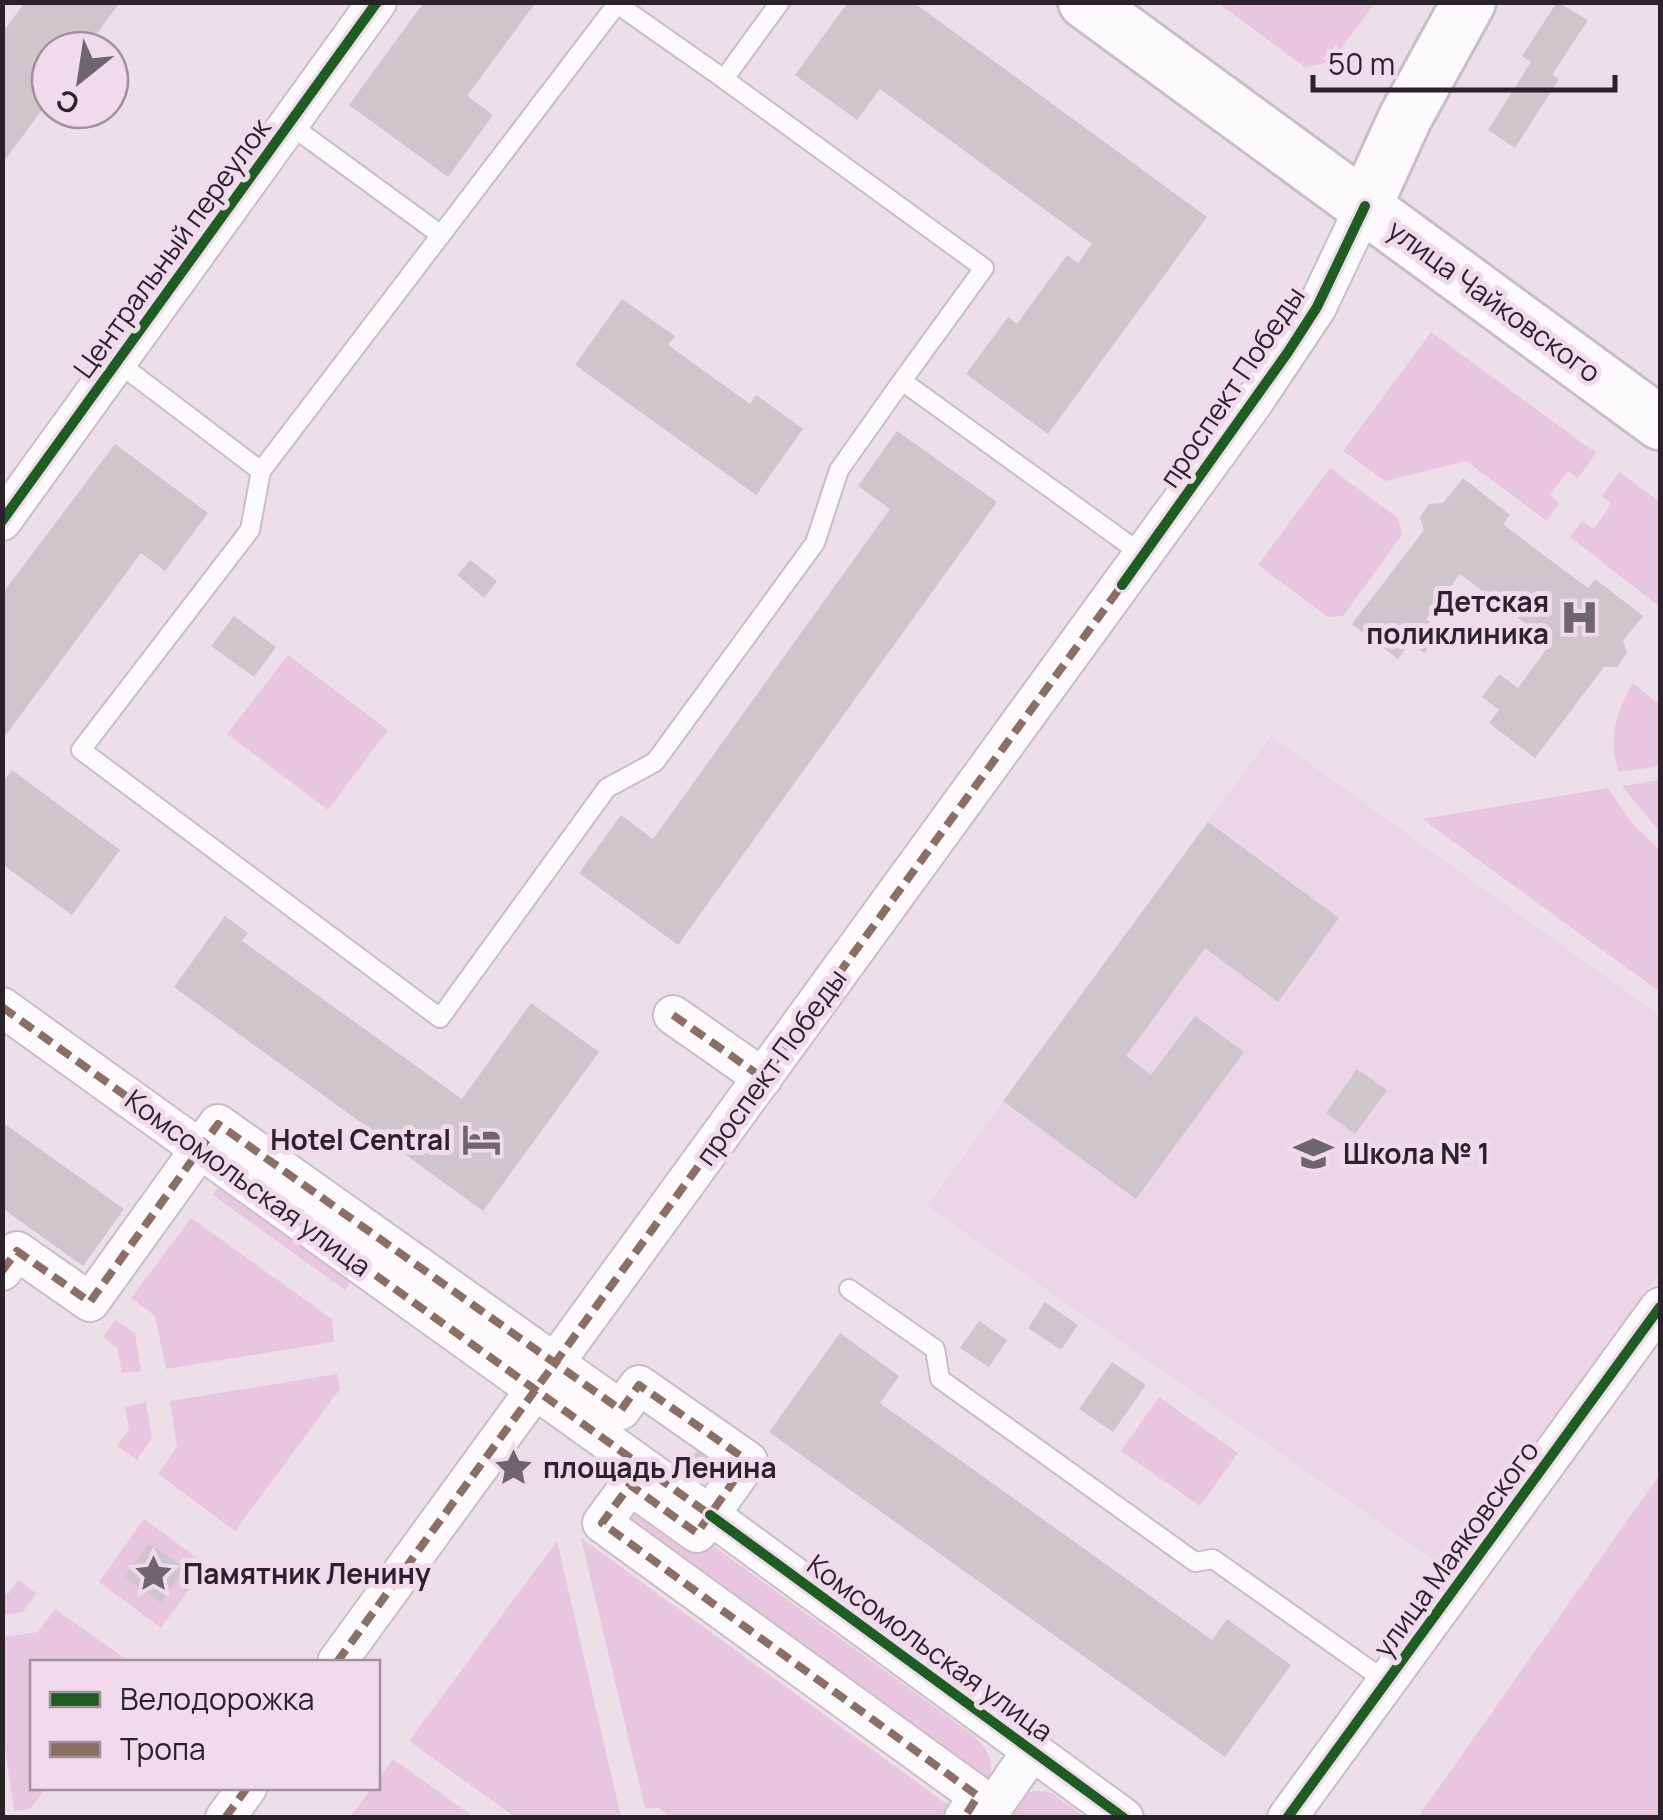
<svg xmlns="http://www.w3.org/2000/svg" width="1663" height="1820" viewBox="0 0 1663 1820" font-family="Manrope,sans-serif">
  <rect width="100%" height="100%" fill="#ecdfe8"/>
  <path fill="#ebd5e6" d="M1271 736 1660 1016V1272L1445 1568 927 1206Z"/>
  <path fill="#e8c6e0" d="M1218 3H1375L1331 62 1305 67Z
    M1431 332 1596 453 1578 478 1568 471 1550 495 1559 503 1547 521 1466 461 1385 481 1343 451Z
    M1330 468 1398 518 1402 535 1343 616 1328 617 1258 565Z
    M1619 472 1660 502V607L1570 537 1582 521 1594 529 1611 504 1602 496Z
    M288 655 388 730 328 810 227 734Z
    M1633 683 1660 705V766L1619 772C1608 740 1615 712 1633 683Z
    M1660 780V832L1622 786Z
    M1608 788 1632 823 1660 850V992L1422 819Z
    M223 1180 355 1275 345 1290 213 1195Z
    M191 1218 332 1319 334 1342 166 1369 155 1316 131 1298Z
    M115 1320 135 1333 141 1371 122 1373 117 1348 103 1337Z
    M337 1374 340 1389 235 1531 158 1474 177 1447 170 1401Z
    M1159 1397 1238 1453 1200 1506 1121 1451Z
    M146 1402 152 1438 137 1460 117 1446 129 1429 125 1407Z
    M1660 1474V1817H1418Z
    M630 1485 973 1735C989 1751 996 1761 988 1783L602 1523Z
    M144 1519 207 1565 161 1628 99 1582Z
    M581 1538 951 1807 943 1817 671 1818 659 1808H645Z
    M557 1541 621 1817H515L409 1741Z
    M18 1580 36 1593 23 1612 3 1615V1595L9 1593Z
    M55 1609 130 1662H32V1788H46L30 1809 14 1811 2 1727 3 1637 38 1632Z
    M393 1759 474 1817H350L372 1788H378V1780Z
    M1038 1791 1051 1793 1085 1817 1008 1818 1026 1792Z"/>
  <path fill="#cfc6cc" d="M25 2H120L85 50H50V99L2 164V33Z
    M424 2H536L467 96 493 115 448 177 349 105Z
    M848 2H913L1207 217 1048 434 966 374 1008 317 1017 324 1067 255 1078 263 1092 244 880 89 857 120 795 75Z
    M1557 2 1588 20 1552 75 1559 79 1515 148 1488 130 1531 62 1522 56Z
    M622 299 675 336 668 345 750 404 756 395 803 429 756 495 575 365Z
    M897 431 997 502 678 945 579 873 621 815 653 839 890 509 858 486Z
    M115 444 208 513 165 571 141 553 2 740V594Z
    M1463 478 1510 515 1503 524 1542 554 1588 588 1595 579 1643 616 1623 641 1627 653 1617 667H1604L1535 758 1489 723 1499 710 1482 697 1499 674 1518 688 1551 643 1460 574 1426 619 1441 631 1424 653 1411 641 1398 659 1352 624 1424 530 1420 517 1429 504 1443 503Z
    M470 560 497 581 484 598 457 575Z
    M234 616 276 647 254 677 211 646Z
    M12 770 120 850 72 915 2 864V784Z
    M1208 822 1339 918 1278 1002 1205 948 1126 1056 1151 1075 1195 1016 1244 1052 1136 1199 1003 1101Z
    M225 916 248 933 242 941 462 1099 531 1003 599 1052 483 1211 174 987Z
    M1357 1069 1387 1090 1355 1134 1326 1113Z
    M2 1122 124 1209 83 1266 2 1208Z
    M1045 1302 1078 1325 1061 1350 1028 1328Z
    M979 1321 1007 1340 989 1367 960 1348Z
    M840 1333 899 1376 880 1403 1212 1640 1227 1619 1291 1665 1225 1757 769 1432Z
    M1112 1362 1146 1385 1113 1432 1079 1409Z
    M701 1445 722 1461 709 1479 688 1464Z
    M149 1543 185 1568 161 1603 125 1577Z"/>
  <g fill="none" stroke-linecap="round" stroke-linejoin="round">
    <defs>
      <path id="lane" d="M780 2 724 79 617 4 261 471 250 530 81 750 440 1018 607 788 655 762 815 543 839 470 902 381 1143 555
        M724 79 984 268 902 381
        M289 124 441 235
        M117 362 261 471
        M849 1289 935 1349 940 1379 1195 1562 1213 1559 1387 1682"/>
      <path id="street" d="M2 521 377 2
        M2 1007 710 1515 1124 1818
        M673 1015 763 1078
        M2 1271 17 1251 90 1302 218 1124 621 1410 639 1385 748 1461 697 1533 630 1485 602 1523 978 1796 964 1818
        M337 1662 1253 403 1317 307 1365 206
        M225 1818 247 1788
        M985 1818 1032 1751
        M1287 1818 1660 1307"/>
      <path id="secondary" d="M1085 2 1660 423
        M1365 206 1405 118 1469 2"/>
    </defs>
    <use href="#lane" stroke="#c8bfc5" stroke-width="22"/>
    <use href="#street" stroke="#c8bfc5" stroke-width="42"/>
    <use href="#secondary" stroke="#c8bfc5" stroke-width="58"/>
    <use href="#lane" stroke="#fcfafc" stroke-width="18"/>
    <use href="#street" stroke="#fcfafc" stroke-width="38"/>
    <use href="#secondary" stroke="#fcfafc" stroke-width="52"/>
    <path stroke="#8d6e63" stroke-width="8" stroke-dasharray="15 8" stroke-linecap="butt" d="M2 1007 710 1515
      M673 1015 763 1078
      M2 1271 17 1251 90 1302 218 1124 621 1410 639 1385 748 1461 697 1533 630 1485 602 1523 978 1796 964 1818
      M337 1662 1122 585
      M225 1818 247 1788"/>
    <defs>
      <path id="cycleway" d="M2 521 377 2
        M1122 585 1288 352 1317 307 1365 206
        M710 1515 1124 1818
        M1287 1818 1660 1307"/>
    </defs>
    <use href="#cycleway" stroke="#f1daeb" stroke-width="16"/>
    <use href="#cycleway" stroke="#1b5e20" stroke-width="10"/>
  </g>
  <defs>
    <symbol id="hospital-bare" viewBox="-9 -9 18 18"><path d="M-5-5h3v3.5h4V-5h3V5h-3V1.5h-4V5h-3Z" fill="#6f656c" stroke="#f1daeb" stroke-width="2.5" paint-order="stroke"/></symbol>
    <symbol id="hotel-bare" viewBox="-9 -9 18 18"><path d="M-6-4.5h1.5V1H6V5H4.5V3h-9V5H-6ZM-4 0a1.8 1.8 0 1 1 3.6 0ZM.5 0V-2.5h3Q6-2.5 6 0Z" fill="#6f656c" stroke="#f1daeb" stroke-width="2.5" paint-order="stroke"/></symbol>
    <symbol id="school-bare" viewBox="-9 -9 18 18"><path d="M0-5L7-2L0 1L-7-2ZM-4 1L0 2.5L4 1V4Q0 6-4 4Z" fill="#6f656c" stroke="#f1daeb" stroke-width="2.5" paint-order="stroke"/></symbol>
    <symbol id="sight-bare" viewBox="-9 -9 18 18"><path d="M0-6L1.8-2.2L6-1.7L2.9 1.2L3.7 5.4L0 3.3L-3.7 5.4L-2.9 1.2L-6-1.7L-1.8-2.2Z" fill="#6f656c" stroke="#f1daeb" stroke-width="2.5" paint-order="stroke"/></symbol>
  </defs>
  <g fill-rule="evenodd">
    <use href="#hospital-bare" x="1552" y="590" width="55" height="55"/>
    <use href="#hotel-bare" x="454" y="1112" width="55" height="55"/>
    <use href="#school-bare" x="1286" y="1126" width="55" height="55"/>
    <use href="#sight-bare" x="486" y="1440" width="55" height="55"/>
    <use href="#sight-bare" x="126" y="1546" width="55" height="55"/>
  </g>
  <g text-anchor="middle" stroke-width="10" stroke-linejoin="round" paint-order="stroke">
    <g font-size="28" fill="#2b2329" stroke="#f1daeb">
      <text transform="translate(172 248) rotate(-54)" y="10">Центральный переулок</text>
      <text transform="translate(1494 301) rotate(36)" y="10">улица Чайковского</text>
      <text transform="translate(1232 387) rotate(-56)" y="10">проспект Победы</text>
      <text transform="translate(771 1067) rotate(-54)" y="10">проспект Победы</text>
      <text transform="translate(248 1183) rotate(36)" y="10">Комсомольская улица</text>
      <text transform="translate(1456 1549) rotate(-54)" y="10">улица Маяковского</text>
      <text transform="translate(930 1648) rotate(36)" y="10">Комсомольская улица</text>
    </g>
    <g font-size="28" font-weight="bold" fill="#2b2329" stroke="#f1daeb" text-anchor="start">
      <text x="1549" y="612" text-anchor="end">Детская<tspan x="1549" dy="32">поликлиника</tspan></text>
      <text x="451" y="1150" text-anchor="end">Hotel Central</text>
      <text x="1343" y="1164">Школа № 1</text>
      <text x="543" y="1478">площадь Ленина</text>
      <text x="183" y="1584">Памятник Ленину</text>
    </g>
  </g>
  <rect width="1663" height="1820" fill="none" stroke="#2b2329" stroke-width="10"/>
  <rect x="30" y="1660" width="350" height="130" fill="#f1daeb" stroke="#a2919d" stroke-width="2.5"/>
  <rect x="50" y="1692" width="50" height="15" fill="#1b5e20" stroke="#a2919d" stroke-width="2.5"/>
  <text x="120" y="1710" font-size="30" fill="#2b2329">Велодорожка</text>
  <rect x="50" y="1742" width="50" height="15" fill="#8d6e63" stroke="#a2919d" stroke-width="2.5"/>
  <text x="120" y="1760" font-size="30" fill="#2b2329">Тропа</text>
  <g transform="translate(80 80) rotate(210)"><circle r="48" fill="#f1daeb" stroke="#a2919d" stroke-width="2.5"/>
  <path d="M0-8L18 38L0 25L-18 38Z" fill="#6f656c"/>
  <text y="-15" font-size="28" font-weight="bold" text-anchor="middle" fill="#2b2329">С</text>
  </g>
  <path d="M1313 75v15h302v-15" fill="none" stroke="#2b2329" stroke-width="5"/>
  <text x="1328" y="75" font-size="30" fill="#2b2329" stroke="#f1daeb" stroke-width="8" paint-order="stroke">50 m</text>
</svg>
